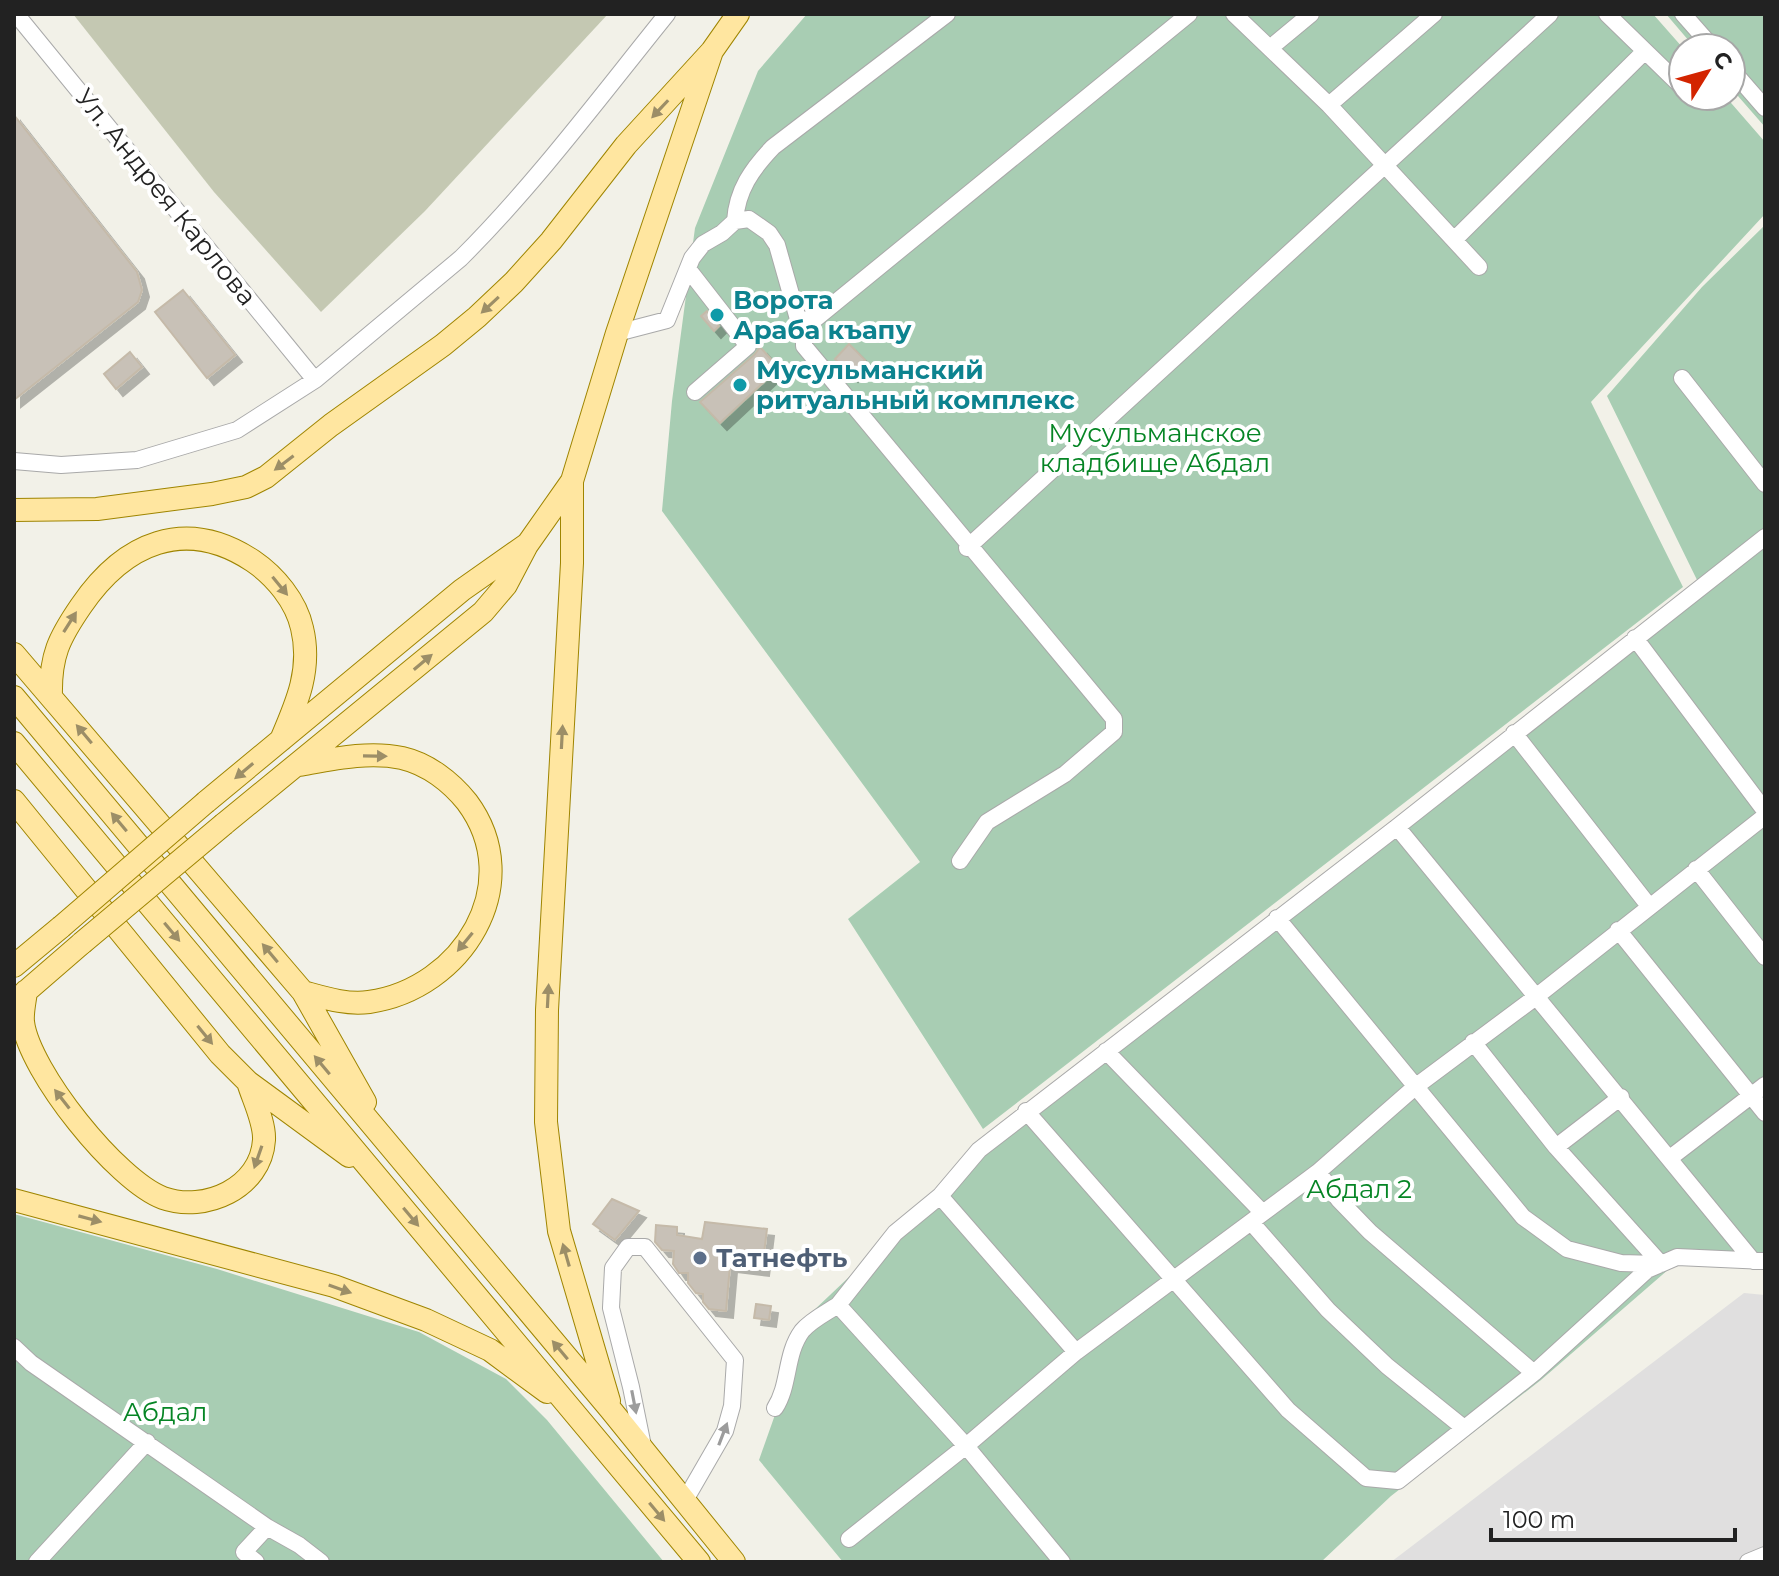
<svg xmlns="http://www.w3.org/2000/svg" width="1779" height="1576" viewBox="0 0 1779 1576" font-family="Montserrat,sans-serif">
  <defs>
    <filter id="shadow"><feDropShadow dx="7" dy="7" stdDeviation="0" flood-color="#0004"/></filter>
  </defs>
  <rect width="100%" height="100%" fill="#f2f1e8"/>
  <path fill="#e0dfdf" d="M1744 1293 1765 1295V1562H1391Z"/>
  <path fill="#c4c8b2" d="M73 14H608L425 211 321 312 214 192Z"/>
  <path fill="#a8cdb3" d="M807 14H1653L1683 48V96H1725L1765 142V214L1591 402 1683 587 983 1129 848 919 920 862 662 511 672 401 695 228 758 71Z
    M1666 14H1765V127L1731 88V48H1695Z
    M1765 225V1266L1677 1262 1541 1380 1391 1496 1321 1562H843L759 1460 811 1313 981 1152 1699 584 1607 396 1702 287Z
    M14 1214 217 1269 419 1332 506 1379 547 1420 664 1562H14Z"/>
  <path fill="#c8c1b7" stroke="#c5baa9" stroke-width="2" filter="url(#shadow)" d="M14 115 137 272 142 290 138 302 14 400Z
    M183 290 235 355 207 378 155 312Z
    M707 311 719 326 714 331 701 316Z
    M849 344 865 360 851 375 835 359Z
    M760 347 779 368 720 423 700 402 755 354Z
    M130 352 142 367 116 389 104 374Z
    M612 1199 639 1211 615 1240 593 1224Z
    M705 1222 767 1229 762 1269 730 1265 726 1311 709 1309 703 1302V1294L696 1293 688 1283V1273H679L673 1264 674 1251 662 1250 655 1242 656 1225 677 1227V1235L702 1239Z
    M756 1304 771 1306 769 1320 754 1318Z"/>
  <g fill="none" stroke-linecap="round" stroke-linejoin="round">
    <defs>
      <path id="minor" d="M16 14 315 380
        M1234 14 1329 105 1434 14
        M1607 14 1679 84
        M1683 14 1713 48
        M1270 48 1311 14
        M1731 69 1765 108
        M1329 105 1479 267
        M735 221C737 190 752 169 773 147L947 14
        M1454 240 1645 51
        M688 269 748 346 695 392
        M798 319 804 335V346L1114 719V732L1065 774 987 822 960 861
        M617 333 667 320 692 258 703 244 722 233 735 221 749 219 769 233 777 245 798 319 814 320 1189 14
        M1682 378 1765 484
        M14 461 61 465 137 460 237 430 315 380 461 258C536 183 600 97 667 14
        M967 548 1550 14
        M1635 638 1765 811
        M1514 733 1649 906
        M1397 827 1753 1261
        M1696 869 1765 957
        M1277 918 1523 1217 1567 1249 1621 1263 1656 1264
        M1618 930 1765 1113
        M1473 1042 1556 1147 1661 1264
        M1106 1051 1262 1212
        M1026 1111 1288 1410 1366 1478 1398 1481 1534 1373 1647 1270 1677 1257 1765 1261
        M1556 1147 1621 1097
        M1670 1158 1765 1085
        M1318 1172 1339 1200 1370 1232 1534 1373
        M940 1196 1076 1352
        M1251 1222 1328 1310 1387 1366 1464 1428
        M838 1305 895 1233 940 1196 979 1150 1397 827 1765 537
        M14 1347 31 1363 267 1527 299 1545 321 1562
        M775 1408C790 1385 785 1354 802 1331 811 1320 826 1313 838 1305L966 1446 1076 1352 1318 1172 1415 1087 1537 996 1765 816
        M643 1446 631 1387 611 1308 613 1268 628 1247H645L735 1360 732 1406 725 1431 684 1502
        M849 1539 966 1446 1062 1562
        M37 1562 147 1442
        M256 1562 244 1552 267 1527
        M1748 1562 1765 1555"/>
      <path id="major" d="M572 481V563L547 1010 546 1122 559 1231 609 1401
        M14 510 97 509 212 494 246 487 266 477 331 425 443 345 477 317 514 282 551 241 626 145 712 51 738 14
        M14 654 303 992 365 1102
        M51 696C50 656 59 638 81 606 124 543 185 516 253 561 275 576 296 601 302 628 312 669 297 703 281 740
        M14 697 611 1410 734 1562
        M14 743 699 1562
        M299 765C333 759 368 751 402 758 428 764 451 782 467 802 528 884 462 989 369 1002 346 1005 325 998 303 992
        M14 801 220 1054 248 1082 349 1156
        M206 802 462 590 526 545
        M224 824 483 612 506 585 527 545 572 481 617 333 712 51
        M14 966 61 927
        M26 991C25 1001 22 1012 23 1022 29 1071 117 1181 163 1198 205 1213 261 1188 264 1140 265 1122 253 1099 248 1082
        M15 1001 82 943
        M14 1200 334 1286 426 1320 490 1350 547 1392"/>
    </defs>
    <use href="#minor" stroke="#a9a9a9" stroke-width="18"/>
    <use href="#major" stroke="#9f8500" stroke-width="24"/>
    <use href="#minor" stroke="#fff" stroke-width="16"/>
    <use href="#major" stroke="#ffe6a0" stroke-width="22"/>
    <defs>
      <path id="major-bridge" d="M61 927 206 802
        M82 943 224 824"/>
    </defs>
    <use href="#major-bridge" stroke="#9f8500" stroke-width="24" stroke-linecap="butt"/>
    <use href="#major-bridge" stroke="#ffe6a0" stroke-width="22"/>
  </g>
  <defs><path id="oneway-solid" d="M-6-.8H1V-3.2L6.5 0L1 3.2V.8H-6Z" transform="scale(2)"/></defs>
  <g fill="#9c8e67">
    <use href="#oneway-solid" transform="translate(660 109) rotate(133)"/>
    <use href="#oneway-solid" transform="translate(490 305) rotate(137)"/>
    <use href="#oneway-solid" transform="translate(284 463) rotate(143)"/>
    <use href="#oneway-solid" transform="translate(280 586) rotate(51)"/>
    <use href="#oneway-solid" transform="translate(70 622) rotate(-58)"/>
    <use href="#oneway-solid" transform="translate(423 662) rotate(-40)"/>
    <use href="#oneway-solid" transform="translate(84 734) rotate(-130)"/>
    <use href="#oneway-solid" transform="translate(562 737) rotate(-87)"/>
    <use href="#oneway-solid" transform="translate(375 756) rotate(1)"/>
    <use href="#oneway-solid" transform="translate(244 771) rotate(140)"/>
    <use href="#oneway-solid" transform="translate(119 822) rotate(-130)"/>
    <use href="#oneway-solid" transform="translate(172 932) rotate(50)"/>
    <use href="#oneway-solid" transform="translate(465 942) rotate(129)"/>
    <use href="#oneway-solid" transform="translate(270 953) rotate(-130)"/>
    <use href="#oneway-solid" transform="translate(548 996) rotate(-87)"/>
    <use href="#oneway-solid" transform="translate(205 1035) rotate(51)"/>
    <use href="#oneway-solid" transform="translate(322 1065) rotate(-130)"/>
    <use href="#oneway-solid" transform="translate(62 1099) rotate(-128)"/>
    <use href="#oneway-solid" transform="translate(258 1157) rotate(109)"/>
    <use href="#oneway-solid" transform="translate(411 1217) rotate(50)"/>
    <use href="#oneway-solid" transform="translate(90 1219) rotate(15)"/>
    <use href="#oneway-solid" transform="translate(566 1255) rotate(-106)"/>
    <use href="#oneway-solid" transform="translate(340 1289) rotate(19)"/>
    <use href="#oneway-solid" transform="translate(560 1350) rotate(-130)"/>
    <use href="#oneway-solid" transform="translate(657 1512) rotate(50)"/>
  </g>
  <g fill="#9c9c9c">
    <use href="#oneway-solid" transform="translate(634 1402) rotate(79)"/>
    <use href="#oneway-solid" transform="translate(723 1434) rotate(-69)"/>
  </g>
  <g fill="#0f9aa8" stroke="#fff" stroke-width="3">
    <circle cx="717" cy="315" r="8"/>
    <circle cx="740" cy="385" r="8"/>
  </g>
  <circle fill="#5c6f8a" stroke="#fff" stroke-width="3" cx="700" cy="1258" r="8"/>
  <g text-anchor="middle" stroke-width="8" stroke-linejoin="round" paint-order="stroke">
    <g font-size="26" fill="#222" stroke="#fff">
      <text transform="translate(166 197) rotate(51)" y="9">Ул. Андрея Карлова</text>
    </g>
    <g font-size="26" font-weight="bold" fill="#0d838f" stroke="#fff" text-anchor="start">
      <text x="733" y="309">Ворота<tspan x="733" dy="30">Араба къапу</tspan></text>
      <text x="756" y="379">Мусульманский<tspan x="756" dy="30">ритуальный комплекс</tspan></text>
    </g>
    <g font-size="26" fill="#068525" stroke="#fff">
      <text x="1155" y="442">Мусульманское<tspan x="1155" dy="30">кладбище Абдал</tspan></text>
      <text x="1359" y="1198">Абдал 2</text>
      <text x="165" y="1421">Абдал</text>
    </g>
    <g font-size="26" font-weight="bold" fill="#4e5e75" stroke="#fff" text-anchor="start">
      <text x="716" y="1267">Татнефть</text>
    </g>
  </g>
  <rect width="1779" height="1576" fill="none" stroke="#222222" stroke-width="32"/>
  <g transform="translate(1707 72) rotate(53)"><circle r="38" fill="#ffffff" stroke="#a7a7a7" stroke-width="2"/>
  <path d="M0-6L14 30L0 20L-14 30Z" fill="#d32400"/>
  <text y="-12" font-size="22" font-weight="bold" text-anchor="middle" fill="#222222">С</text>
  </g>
  <path d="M1491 1528v12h244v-12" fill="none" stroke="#222222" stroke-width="4"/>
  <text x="1503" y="1528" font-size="24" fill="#222222" stroke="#ffffff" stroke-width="6" paint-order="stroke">100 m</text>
</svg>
